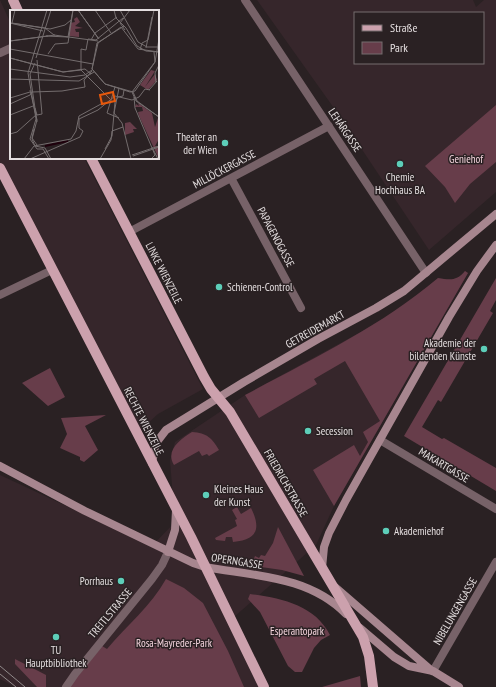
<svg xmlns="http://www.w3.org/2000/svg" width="496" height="687" viewBox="0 0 496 687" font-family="'PT Sans Narrow',sans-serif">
  <rect width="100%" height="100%" fill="#2a2123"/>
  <path fill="#36262b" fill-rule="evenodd" d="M0 0 11 24V158H84L203 389 158 414 135 435 0 164Z
    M257 0H473L476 7 484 0H496V192L429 250 341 118ZM355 13H483V63H355Z
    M465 271 468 273 334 506 316 545 234 617 260 687H15L0 679V475L152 546 175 522 170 461 175 442 245 395 379 322 414 298 438 278 453 280 459 277Z"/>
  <path fill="#673d4a" d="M496 105V162L470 184 455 203 445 187 425 166Z
    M465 271 468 273 334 506 313 470 354 445 360 456 368 442 363 432 380 421 345 361 314 379 317 384 259 418 245 395C312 359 380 327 438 278 450 280 457 281 465 271Z
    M496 278V300L490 311 493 313 441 402 438 400 422 427 442 439 444 438 496 468V491L404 436Z
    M50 368 65 397 48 406 22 383Z
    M106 415 85 426 98 450 84 462 80 460V457L60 448 67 434 61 418Z
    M192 432C207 433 212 438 219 450L209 456 207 454 202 456 199 451 174 465C165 451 180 439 192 432Z
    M237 507 241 514 251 508C261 528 258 540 233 542L232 537H226L225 541 216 540 215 538 237 526 235 520 237 519 232 510Z
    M278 527 304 576 282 570 240 564 242 560 247 562 249 559 253 561 255 556 259 558 261 555 265 556 273 543Z
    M166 579 184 588 203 603 228 651 244 687H69L102 646 107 649C127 625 151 606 166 579Z
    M250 594C281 598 315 605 330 635L321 640 314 648 302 672H295L288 666 260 612 248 599Z
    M15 659 46 675V687H37L15 664Z
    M360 676 361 687H322Z"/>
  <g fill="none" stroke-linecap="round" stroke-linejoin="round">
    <path stroke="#776268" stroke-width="8" d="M245 0 426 273
      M0 53 11 48
      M231 178 301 308
      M129 232 329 126
      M0 295 52 270
      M380 440 496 509
      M433 671 496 562
      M66 687 75 674 152 579 162 565 168 552"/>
    <path stroke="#a7868f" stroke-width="8" d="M152 463 156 443 166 430 244 382 318 339 376 308 404 291 496 214
      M0 466 85 511 193 563 205 567C255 576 309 576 346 614
      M168 552 175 530 176 510
      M322 568 324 547 329 533 346 500 449 317 477 271 496 245
      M335 587 432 671
      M360 628 394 657 409 666 433 671 459 687"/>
    <path stroke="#cca1ad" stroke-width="10" d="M13 0 18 11
      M91 158 204 377 211 389 230 412 363 637 369 656 373 687
      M0 168 191 537 264 687"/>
    <path stroke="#918a8b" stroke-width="1" d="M0 666 25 687
      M0 674 16 687"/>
  </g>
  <g fill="#5dceb9" stroke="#2a2123" stroke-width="1.5">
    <circle cx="225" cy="143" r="4"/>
    <circle cx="400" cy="164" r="4"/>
    <circle cx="219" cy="287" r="4"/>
    <circle cx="484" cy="349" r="4"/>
    <circle cx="308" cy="431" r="4"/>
    <circle cx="206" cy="495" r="4"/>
    <circle cx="386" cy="531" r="4"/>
    <circle cx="121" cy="581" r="4"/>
    <circle cx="56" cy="637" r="4"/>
  </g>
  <g text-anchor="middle" stroke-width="3" stroke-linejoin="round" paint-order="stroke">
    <g font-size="11" fill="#e4dedf" stroke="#2a2123">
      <text transform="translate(345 130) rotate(56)" y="4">LEHÁRGASSE</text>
      <text transform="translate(224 169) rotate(-28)" y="4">MILLÖCKERGASSE</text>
      <text transform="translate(276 237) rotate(62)" y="4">PAPAGENOGASSE</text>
      <text transform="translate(164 273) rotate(63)" y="4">LINKE WIENZEILE</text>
      <text transform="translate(315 329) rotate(-29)" y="4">GETREIDEMARKT</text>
      <text transform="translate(144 421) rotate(63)" y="4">RECHTE WIENZEILE</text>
      <text transform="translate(444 465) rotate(31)" y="4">MAKARTGASSE</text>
      <text transform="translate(286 483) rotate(60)" y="4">FRIEDRICHSTRASSE</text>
      <text transform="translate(237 561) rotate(9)" y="4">OPERNGASSE</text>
      <text transform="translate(455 611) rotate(-60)" y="4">NIBELUNGENGASSE</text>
      <text transform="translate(110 613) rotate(-50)" y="4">TREITLSTRASSE</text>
    </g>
    <g font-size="11" fill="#e4dedf" stroke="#2a2123" text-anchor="start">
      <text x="217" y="141" text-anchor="end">Theater an<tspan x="217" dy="13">der Wien</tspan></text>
      <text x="400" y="181" text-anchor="middle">Chemie<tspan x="400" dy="13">Hochhaus BA</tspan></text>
      <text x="227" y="291">Schienen-Control</text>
      <text x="476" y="347" text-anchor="end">Akademie der<tspan x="476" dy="13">bildenden Künste</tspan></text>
      <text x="316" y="435">Secession</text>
      <text x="214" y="493">Kleines Haus<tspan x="214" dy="13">der Kunst</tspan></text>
      <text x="394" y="535">Akademiehof</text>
      <text x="113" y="585" text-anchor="end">Porrhaus</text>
      <text x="56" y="654" text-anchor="middle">TU<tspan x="56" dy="13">Hauptbibliothek</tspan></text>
    </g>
    <g font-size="11" fill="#f5d5de" stroke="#2a2123">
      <text x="466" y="163">Geniehof</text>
      <text x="297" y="635">Esperantopark</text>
      <text x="174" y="647">Rosa-Mayreder-Park</text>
    </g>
  </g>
  <g transform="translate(10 10)">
    <rect width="149" height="149" fill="#2a2123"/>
    <path d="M67 7 70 12 65 16 73 18 65 19 66 22H69V27L59 26 60 13 65 12 64 9ZM141 60 145 61 135 77 145 64 147 70 138 80 130 75ZM128 93 142 103 145 117 148 108 149 129 145 136 149 137V149L129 106 128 102 133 101 132 97H125L126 94 129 96ZM120 112 127 119H123L124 122 115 125V113Z" fill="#673d4a"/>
    <path fill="none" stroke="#1f000c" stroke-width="2" d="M35 136 58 131"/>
    <path fill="none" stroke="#746d6e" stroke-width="1" d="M37 0 18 63 26 109 20 129 27 139H33L39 149M68 0 89 29M68 0 88 28M85 0 101 23M104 0 106 8 116 18 127 36 136 41 149 42M110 0 128 32 137 37H149M0 13 33 21M0 13 35 18 44 25 88 31M2 13 40 19 55 15 61 10M2 13 5 0M114 16 87 33 82 59 95 74 120 82 125 81 145 52 149 29M115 20 110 13 120 0M36 26 58 27M58 27 63 0M81 30 85 23 107 7M0 31 38 26M0 31 45 25M136 38 142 7M0 39 83 54M130 40 132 33 138 30 144 0M149 42 128 39 111 17 88 33 82 59 95 74 123 82 127 91 149 107M38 44 45 34 58 33 63 0M0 48 53 62 71 60M0 48 53 62 75 59 81 64M26 48 41 0M25 53 20 64 27 112M0 59 60 67 75 65 82 60M0 69 69 71 84 62M146 72 145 63 149 55M105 77 97 103 109 108M109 78 104 103 112 113 121 149M20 80 27 110 22 129 25 136 35 138 41 149M139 80 147 71M122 82 126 91 149 107M122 82 145 52 144 42M124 87 125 98 145 145 141 149M0 88 20 82M100 89 71 60V39L76 40 78 29 86 30 113 8M0 94 20 85 22 82 52 81 75 77 74 70 82 61M25 98 27 105 32 104 27 50M0 105 23 96M24 119 22 128 27 135M0 124 7 122 27 104M142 137 148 149M95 139 102 126 105 92 108 87 113 86 114 80M122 145 149 136M123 146 149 137M14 149 24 136 61 129 66 121 69 106 91 94M20 149 70 127 73 121 69 118V109L88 100 105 86 122 90 129 87 135 79 140 80M90 149 101 130 102 121 113 117"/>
    <path fill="#e8590c" fill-opacity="0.15" stroke="#e8590c" stroke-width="2" d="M103 82 105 91 92 94 90 85Z"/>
    <rect width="149" height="149" fill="none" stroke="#e4dedf" stroke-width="2"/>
  </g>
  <rect x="354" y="12" width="130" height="52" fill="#2a2123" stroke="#746d6e"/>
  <rect x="362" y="25" width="20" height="6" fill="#cca1ad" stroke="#746d6e"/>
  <text x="390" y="32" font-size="12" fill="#e4dedf">Straße</text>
  <rect x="362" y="42" width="20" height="12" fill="#673d4a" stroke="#746d6e"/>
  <text x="390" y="52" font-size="12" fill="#e4dedf">Park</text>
</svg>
